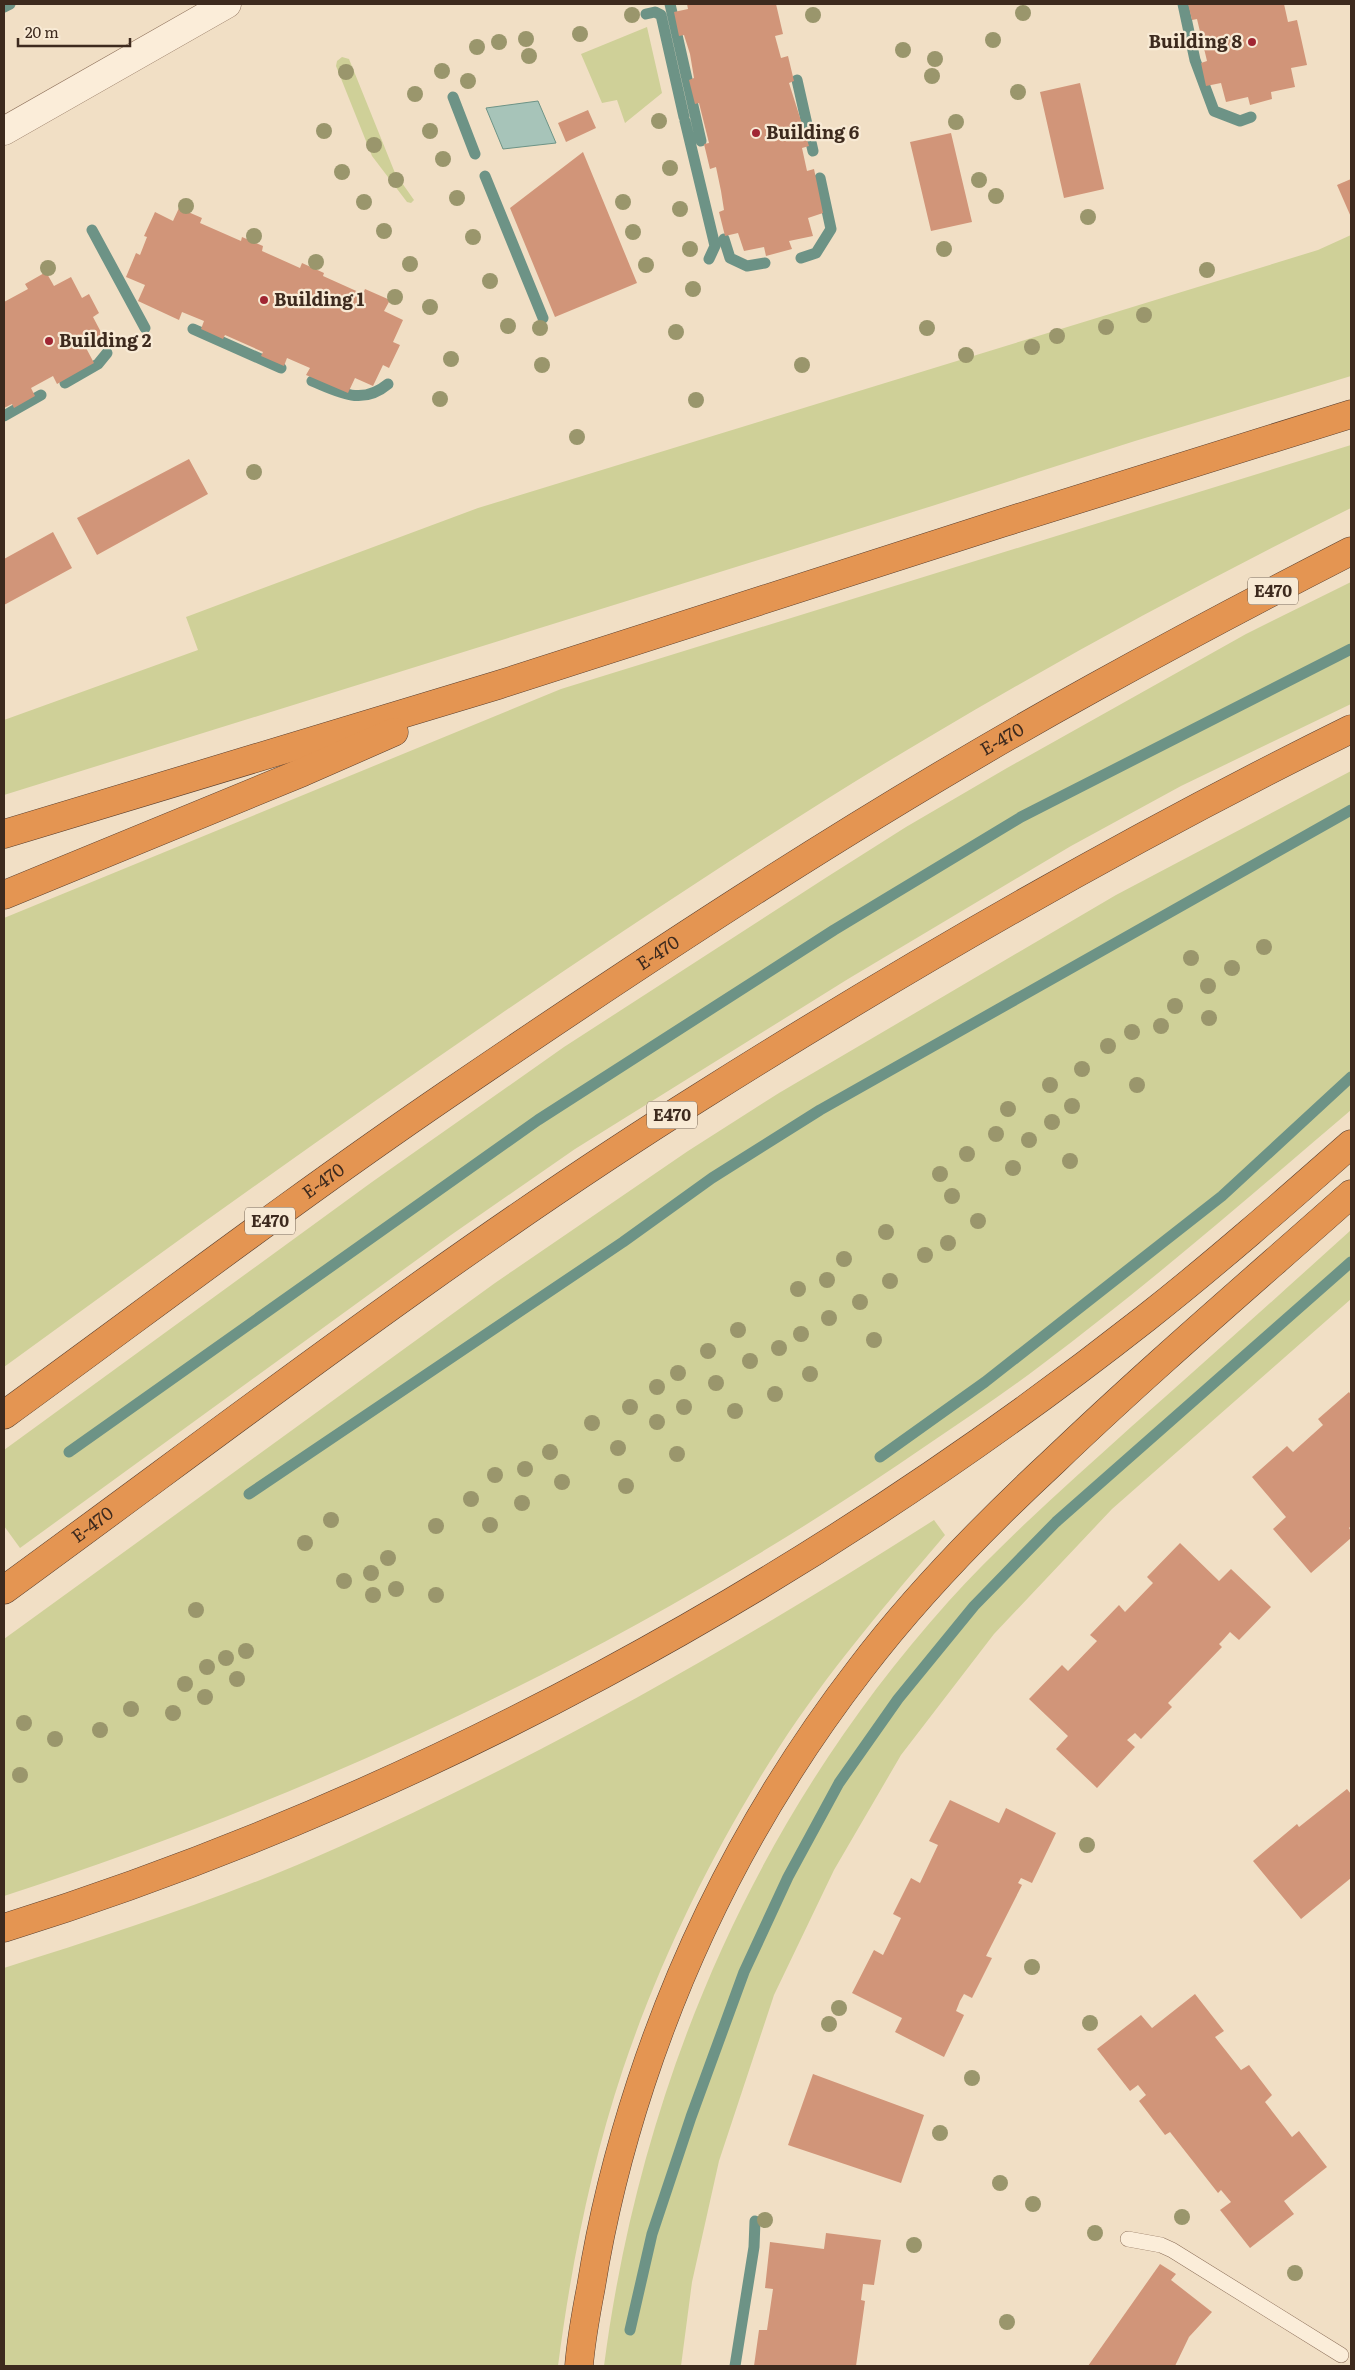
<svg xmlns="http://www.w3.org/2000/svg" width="1355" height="2370" viewBox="0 0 1355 2370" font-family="Literata,serif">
  <rect width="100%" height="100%" fill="#f1dfc5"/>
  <path fill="#cfd098" d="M647 27 662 93 625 123 617 100 602 103 581 54Z
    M342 57 349 59 395 173 414 200 411 203 407 202 372 156 336 66 337 61Z
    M1351 235V376L1135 441 932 506 4 795V720L198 650 186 617 478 508 1318 250Z
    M1351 445V508C1210 578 1070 653 934 734 828 796 725 864 622 932 412 1072 207 1219 4 1367V918L561 689Z
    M1351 582V704L1181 786 1071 846 848 979 575 1149 451 1235 20 1548 4 1526V1450L372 1182 564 1047 827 877 906 827 1007 768 1246 634Z
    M1351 771V1110C1249 1197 1148 1285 1040 1366 1004 1393 967 1418 930 1443 645 1640 333 1790 4 1896V1639L495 1283 688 1151 779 1093 1116 895Z
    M1351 1230V1299L1112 1509 994 1634 901 1755 834 1870 774 1995 719 2161 692 2282 681 2366H604C641 2082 756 1816 948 1602 1005 1539 1068 1484 1131 1427 1205 1362 1278 1296 1351 1230Z
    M934 1520 945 1535C886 1604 827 1673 778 1749 714 1848 661 1957 623 2069 591 2165 571 2266 558 2366H4V1968C118 1932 232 1895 341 1846 548 1753 743 1642 934 1520Z"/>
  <path fill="#a7c4b9" stroke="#6d9386" d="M538 101 556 143 503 149 486 108Z"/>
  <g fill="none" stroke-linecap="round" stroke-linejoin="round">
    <path stroke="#6d9386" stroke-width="11" d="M670 4 701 141
      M1183 4 1195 60 1214 111 1240 121 1251 117
      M4 7 10 4
      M646 14 655 12 661 15 684 117
      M797 80 813 151
      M453 97 475 154
      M685 121 715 246 709 259
      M485 176 543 318
      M92 230 145 328
      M724 239 730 258 747 266 765 263
      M801 258 816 253 831 229 820 178
      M193 329 281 368
      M312 381C339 392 362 406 388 384
      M65 383 98 364 107 353
      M4 416 41 395
      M69 1452 538 1120 834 930 1021 817 1351 649
      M880 1457 985 1382 1222 1196 1351 1077
      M249 1494 623 1242 712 1178 820 1110 1351 810
      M630 2330 652 2234 691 2117 744 1972 788 1877 839 1783 898 1699 974 1606 1056 1522 1351 1262
      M735 2366 754 2247 755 2221"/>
  </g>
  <path fill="#d19579" d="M687 4H776L783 34 775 36 781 58 788 56 794 81 789 83 809 146 802 148 807 171 814 169 823 213 808 218 813 236 789 241 792 249 766 256 764 247 744 251 738 233 725 236 719 212 724 210 721 191 716 167 710 169 704 144 709 143 699 103 695 104 689 80 694 78 690 54 684 35 679 36 674 12 688 9Z
    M1188 4H1284L1288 22 1297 20 1307 65 1291 68 1295 87 1271 92 1272 99 1250 105 1248 97 1226 102 1221 83 1206 86 1201 63 1207 61 1197 19 1192 20Z
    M1080 83 1104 189 1064 198 1040 92Z
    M588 110 596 128 566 142 558 123Z
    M951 133 972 222 931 231 910 142Z
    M583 152 637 283 555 317 510 208Z
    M1351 179V217L1337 185Z
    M179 208 202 218 200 223 241 241 242 237 263 246 262 251 300 268 302 263 324 273 323 276 363 294 365 289 390 300 384 311 403 320 393 342 400 345 389 368 383 365 373 386 355 378 348 393 306 375 310 368 287 358 284 366 261 356 263 352 225 335 223 339 201 329 204 321 182 312 179 320 138 301 145 285 126 277 136 253 140 255 147 237 144 236 155 212 173 221Z
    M46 272 54 286 71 277 82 298 89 294 99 313 93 317 103 336 85 346 94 363 57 384 53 376 31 388 35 396 14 408 12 404 4 408V302L28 289 25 284Z
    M189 459 208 494 97 555 77 518Z
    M53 532 72 568 4 605V559Z
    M1349 1392 1351 1395V1526L1349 1528 1351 1531V1538L1311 1573 1273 1529 1286 1517 1252 1477 1287 1446 1293 1452 1323 1425 1318 1419Z
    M1180 1543 1219 1581 1231 1569 1271 1607 1239 1640 1230 1632 1222 1641 1219 1644 1222 1647 1168 1703 1172 1707 1141 1739 1135 1733 1127 1740 1135 1747 1097 1788 1056 1749 1068 1736 1029 1699 1062 1665 1068 1671 1097 1641 1090 1635 1119 1605 1125 1612 1153 1583 1147 1577Z
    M1347 1789 1351 1794V1878L1301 1919 1253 1861 1297 1824 1299 1827Z
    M950 1800 999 1823 1006 1808 1056 1833 1032 1883 1021 1878 1018 1883 1022 1885 986 1956 992 1958 972 1998 964 1994 960 2001 956 2011 964 2015 944 2057 895 2032 902 2018 852 1993 874 1950 883 1955 901 1918 893 1914 911 1878 920 1883 938 1845 929 1841Z
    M1195 1994 1224 2031 1215 2037 1241 2070 1249 2065 1272 2095 1265 2102 1292 2137 1299 2131 1327 2167 1284 2201 1294 2214 1250 2248 1220 2210 1231 2202 1221 2190 1218 2193 1170 2132 1165 2135 1139 2101 1146 2095 1138 2085 1130 2091 1097 2049 1141 2015 1152 2028Z
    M813 2074 924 2115 901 2183 788 2145Z
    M826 2233 881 2240 874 2285 863 2284 861 2300 865 2301 856 2366H754L759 2330H767L773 2289 765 2288 770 2242 824 2249Z
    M1160 2264 1176 2274 1171 2280 1212 2312 1189 2337 1175 2366H1088Z"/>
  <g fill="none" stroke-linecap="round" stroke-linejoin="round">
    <defs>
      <path id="service" d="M1128 2239 1161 2245 1172 2250 1341 2355"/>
      <path id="tertiary" d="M4 131 227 4"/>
      <g id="motorway">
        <path d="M4 834 498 685 1002 523 1351 414"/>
        <path d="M4 895 303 772 394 732"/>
        <path id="s1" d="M4 1415C151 1308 297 1197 448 1094 658 951 872 810 1095 687 1180 640 1265 595 1351 551"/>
        <path id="s2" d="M4 1590C233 1423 459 1248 700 1097 911 964 1128 839 1351 729"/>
        <path d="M4 1928C418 1798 805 1586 1146 1318 1217 1262 1284 1203 1351 1144"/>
        <path d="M579 2366C581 2340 586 2313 591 2287 602 2218 619 2150 641 2083 691 1931 763 1795 861 1668 918 1593 985 1525 1054 1461 1150 1369 1252 1282 1351 1194"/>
      </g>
    </defs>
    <use href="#service" stroke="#8d705a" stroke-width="16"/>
    <use href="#tertiary" stroke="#8d705a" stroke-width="29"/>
    <use href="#motorway" stroke="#5b3f2e" stroke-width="29"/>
    <use href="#service" stroke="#fbedd9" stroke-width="15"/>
    <use href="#tertiary" stroke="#fbedd9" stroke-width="28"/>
    <use href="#motorway" stroke="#e49552" stroke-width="28"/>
  </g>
  <g fill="#9a966c">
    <circle cx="1023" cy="13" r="8"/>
    <circle cx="632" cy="15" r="8"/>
    <circle cx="813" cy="15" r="8"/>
    <circle cx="580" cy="34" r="8"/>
    <circle cx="526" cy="39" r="8"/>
    <circle cx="993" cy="40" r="8"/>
    <circle cx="499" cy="42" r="8"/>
    <circle cx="477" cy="47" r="8"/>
    <circle cx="903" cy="50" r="8"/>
    <circle cx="529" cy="56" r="8"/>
    <circle cx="935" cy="59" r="8"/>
    <circle cx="442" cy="71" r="8"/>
    <circle cx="346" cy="72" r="8"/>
    <circle cx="932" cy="76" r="8"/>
    <circle cx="468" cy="81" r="8"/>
    <circle cx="1018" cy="92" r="8"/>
    <circle cx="415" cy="94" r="8"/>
    <circle cx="659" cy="121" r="8"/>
    <circle cx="956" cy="122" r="8"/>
    <circle cx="324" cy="131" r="8"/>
    <circle cx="430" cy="131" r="8"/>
    <circle cx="374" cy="145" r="8"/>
    <circle cx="443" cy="159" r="8"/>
    <circle cx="670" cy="168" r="8"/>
    <circle cx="342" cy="172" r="8"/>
    <circle cx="396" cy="180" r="8"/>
    <circle cx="979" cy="180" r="8"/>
    <circle cx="996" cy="196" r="8"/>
    <circle cx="457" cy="198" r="8"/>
    <circle cx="364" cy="202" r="8"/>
    <circle cx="623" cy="202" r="8"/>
    <circle cx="186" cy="206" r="8"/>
    <circle cx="680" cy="209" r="8"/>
    <circle cx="1088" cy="217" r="8"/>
    <circle cx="384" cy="231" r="8"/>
    <circle cx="633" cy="232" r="8"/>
    <circle cx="254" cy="236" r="8"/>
    <circle cx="473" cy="237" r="8"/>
    <circle cx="690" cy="249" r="8"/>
    <circle cx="944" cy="249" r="8"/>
    <circle cx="316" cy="262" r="8"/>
    <circle cx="410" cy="264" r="8"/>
    <circle cx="646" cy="265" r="8"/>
    <circle cx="48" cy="268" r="8"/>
    <circle cx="1207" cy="270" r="8"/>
    <circle cx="490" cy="281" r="8"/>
    <circle cx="693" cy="289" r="8"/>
    <circle cx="395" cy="297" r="8"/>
    <circle cx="430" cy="307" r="8"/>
    <circle cx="1144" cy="315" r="8"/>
    <circle cx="508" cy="326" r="8"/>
    <circle cx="1106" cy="327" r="8"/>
    <circle cx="540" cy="328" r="8"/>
    <circle cx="927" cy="328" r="8"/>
    <circle cx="676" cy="332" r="8"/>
    <circle cx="1057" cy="336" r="8"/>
    <circle cx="1032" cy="347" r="8"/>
    <circle cx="966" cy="355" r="8"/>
    <circle cx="451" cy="359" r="8"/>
    <circle cx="542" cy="365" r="8"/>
    <circle cx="802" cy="365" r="8"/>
    <circle cx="440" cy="399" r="8"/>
    <circle cx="696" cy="400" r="8"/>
    <circle cx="577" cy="437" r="8"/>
    <circle cx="254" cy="472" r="8"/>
    <circle cx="1264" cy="947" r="8"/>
    <circle cx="1191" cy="958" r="8"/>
    <circle cx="1232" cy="968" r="8"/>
    <circle cx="1208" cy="986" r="8"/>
    <circle cx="1175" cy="1006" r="8"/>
    <circle cx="1209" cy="1018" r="8"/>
    <circle cx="1161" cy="1026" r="8"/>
    <circle cx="1132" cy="1032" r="8"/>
    <circle cx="1108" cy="1046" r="8"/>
    <circle cx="1082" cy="1069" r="8"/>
    <circle cx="1050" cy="1085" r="8"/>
    <circle cx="1137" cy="1085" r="8"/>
    <circle cx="1072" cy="1106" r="8"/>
    <circle cx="1008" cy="1109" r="8"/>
    <circle cx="1052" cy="1122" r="8"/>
    <circle cx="996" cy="1134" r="8"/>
    <circle cx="1029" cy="1140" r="8"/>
    <circle cx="967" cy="1154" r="8"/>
    <circle cx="1070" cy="1161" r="8"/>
    <circle cx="1013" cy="1168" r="8"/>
    <circle cx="940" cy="1174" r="8"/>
    <circle cx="952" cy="1196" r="8"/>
    <circle cx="978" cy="1221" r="8"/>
    <circle cx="886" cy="1232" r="8"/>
    <circle cx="948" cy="1243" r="8"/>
    <circle cx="925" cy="1255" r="8"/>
    <circle cx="844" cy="1259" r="8"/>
    <circle cx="827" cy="1280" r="8"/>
    <circle cx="890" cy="1281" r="8"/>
    <circle cx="798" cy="1289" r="8"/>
    <circle cx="860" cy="1302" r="8"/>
    <circle cx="829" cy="1318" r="8"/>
    <circle cx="738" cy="1330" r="8"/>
    <circle cx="801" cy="1334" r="8"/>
    <circle cx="874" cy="1340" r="8"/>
    <circle cx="779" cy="1348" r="8"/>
    <circle cx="708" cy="1351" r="8"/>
    <circle cx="750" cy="1361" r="8"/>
    <circle cx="678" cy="1373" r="8"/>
    <circle cx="810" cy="1374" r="8"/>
    <circle cx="716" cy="1383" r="8"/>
    <circle cx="657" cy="1387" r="8"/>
    <circle cx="775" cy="1394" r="8"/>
    <circle cx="630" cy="1407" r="8"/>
    <circle cx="684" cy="1407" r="8"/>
    <circle cx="735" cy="1411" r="8"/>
    <circle cx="657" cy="1422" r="8"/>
    <circle cx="592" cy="1423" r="8"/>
    <circle cx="618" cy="1448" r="8"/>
    <circle cx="550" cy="1452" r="8"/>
    <circle cx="677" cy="1454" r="8"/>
    <circle cx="525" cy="1469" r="8"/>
    <circle cx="495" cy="1475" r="8"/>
    <circle cx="562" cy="1482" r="8"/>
    <circle cx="626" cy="1486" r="8"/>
    <circle cx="471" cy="1499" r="8"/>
    <circle cx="522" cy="1503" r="8"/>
    <circle cx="331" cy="1520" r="8"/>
    <circle cx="490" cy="1525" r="8"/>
    <circle cx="436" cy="1526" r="8"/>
    <circle cx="305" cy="1543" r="8"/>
    <circle cx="388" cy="1558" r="8"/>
    <circle cx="371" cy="1573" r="8"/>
    <circle cx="344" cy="1581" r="8"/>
    <circle cx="396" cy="1589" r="8"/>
    <circle cx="373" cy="1595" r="8"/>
    <circle cx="436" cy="1595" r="8"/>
    <circle cx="196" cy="1610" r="8"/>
    <circle cx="246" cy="1651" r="8"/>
    <circle cx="226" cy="1658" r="8"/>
    <circle cx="207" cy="1667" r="8"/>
    <circle cx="237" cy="1679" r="8"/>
    <circle cx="185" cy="1684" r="8"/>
    <circle cx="205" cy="1697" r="8"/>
    <circle cx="131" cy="1709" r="8"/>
    <circle cx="173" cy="1713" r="8"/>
    <circle cx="24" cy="1723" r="8"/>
    <circle cx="100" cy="1730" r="8"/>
    <circle cx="55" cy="1739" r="8"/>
    <circle cx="20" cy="1775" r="8"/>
    <circle cx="1087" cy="1845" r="8"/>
    <circle cx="1032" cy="1967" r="8"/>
    <circle cx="839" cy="2008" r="8"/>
    <circle cx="1090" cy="2023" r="8"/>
    <circle cx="829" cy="2024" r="8"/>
    <circle cx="972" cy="2078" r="8"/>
    <circle cx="940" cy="2133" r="8"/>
    <circle cx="1000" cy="2183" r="8"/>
    <circle cx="1033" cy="2204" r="8"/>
    <circle cx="1182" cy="2217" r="8"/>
    <circle cx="765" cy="2220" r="8"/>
    <circle cx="1095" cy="2233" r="8"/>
    <circle cx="914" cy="2245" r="8"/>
    <circle cx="1295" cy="2273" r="8"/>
    <circle cx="1007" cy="2322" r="8"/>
  </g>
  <g fill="#a02633" stroke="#f8ead5" stroke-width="2">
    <circle cx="1252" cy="42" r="5"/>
    <circle cx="756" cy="133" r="5"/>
    <circle cx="264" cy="300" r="5"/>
    <circle cx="49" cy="341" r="5"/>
  </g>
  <g text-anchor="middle" stroke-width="4.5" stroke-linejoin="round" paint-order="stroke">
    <g fill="#f8ead5" stroke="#756455" stroke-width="1">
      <rect x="1248" y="577.5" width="50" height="27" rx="4"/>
      <rect x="647" y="1101.5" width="50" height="27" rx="4"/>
      <rect x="245" y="1207.5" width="50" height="27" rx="4"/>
    </g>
    <g font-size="16" font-weight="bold" fill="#3d2a1e">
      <text x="1273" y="597">E470</text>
      <text x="672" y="1121">E470</text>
      <text x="270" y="1227">E470</text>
    </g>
    <g font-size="18" font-weight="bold" fill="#3d2a1e" stroke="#f8ead5" text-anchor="start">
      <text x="1242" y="48" text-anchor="end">Building 8</text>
      <text x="766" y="139">Building 6</text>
      <text x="274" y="306">Building 1</text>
      <text x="59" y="347">Building 2</text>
    </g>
    <g font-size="18" fill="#3d2a1e" stroke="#f8ead5">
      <text dy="6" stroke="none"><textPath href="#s1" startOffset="1206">E-470</textPath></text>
      <text dy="6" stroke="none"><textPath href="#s1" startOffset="801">E-470</textPath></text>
      <text dy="6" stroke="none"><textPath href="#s1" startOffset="396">E-470</textPath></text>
      <text dy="6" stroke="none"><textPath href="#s2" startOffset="110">E-470</textPath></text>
    </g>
  </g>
  <rect width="1355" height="2370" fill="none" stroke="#3d2a1e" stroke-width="10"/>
  <path d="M18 38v8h112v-8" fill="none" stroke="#3d2a1e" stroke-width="2.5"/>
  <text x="25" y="38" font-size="15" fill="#3d2a1e" stroke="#f8ead5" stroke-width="4" paint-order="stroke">20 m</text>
</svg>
